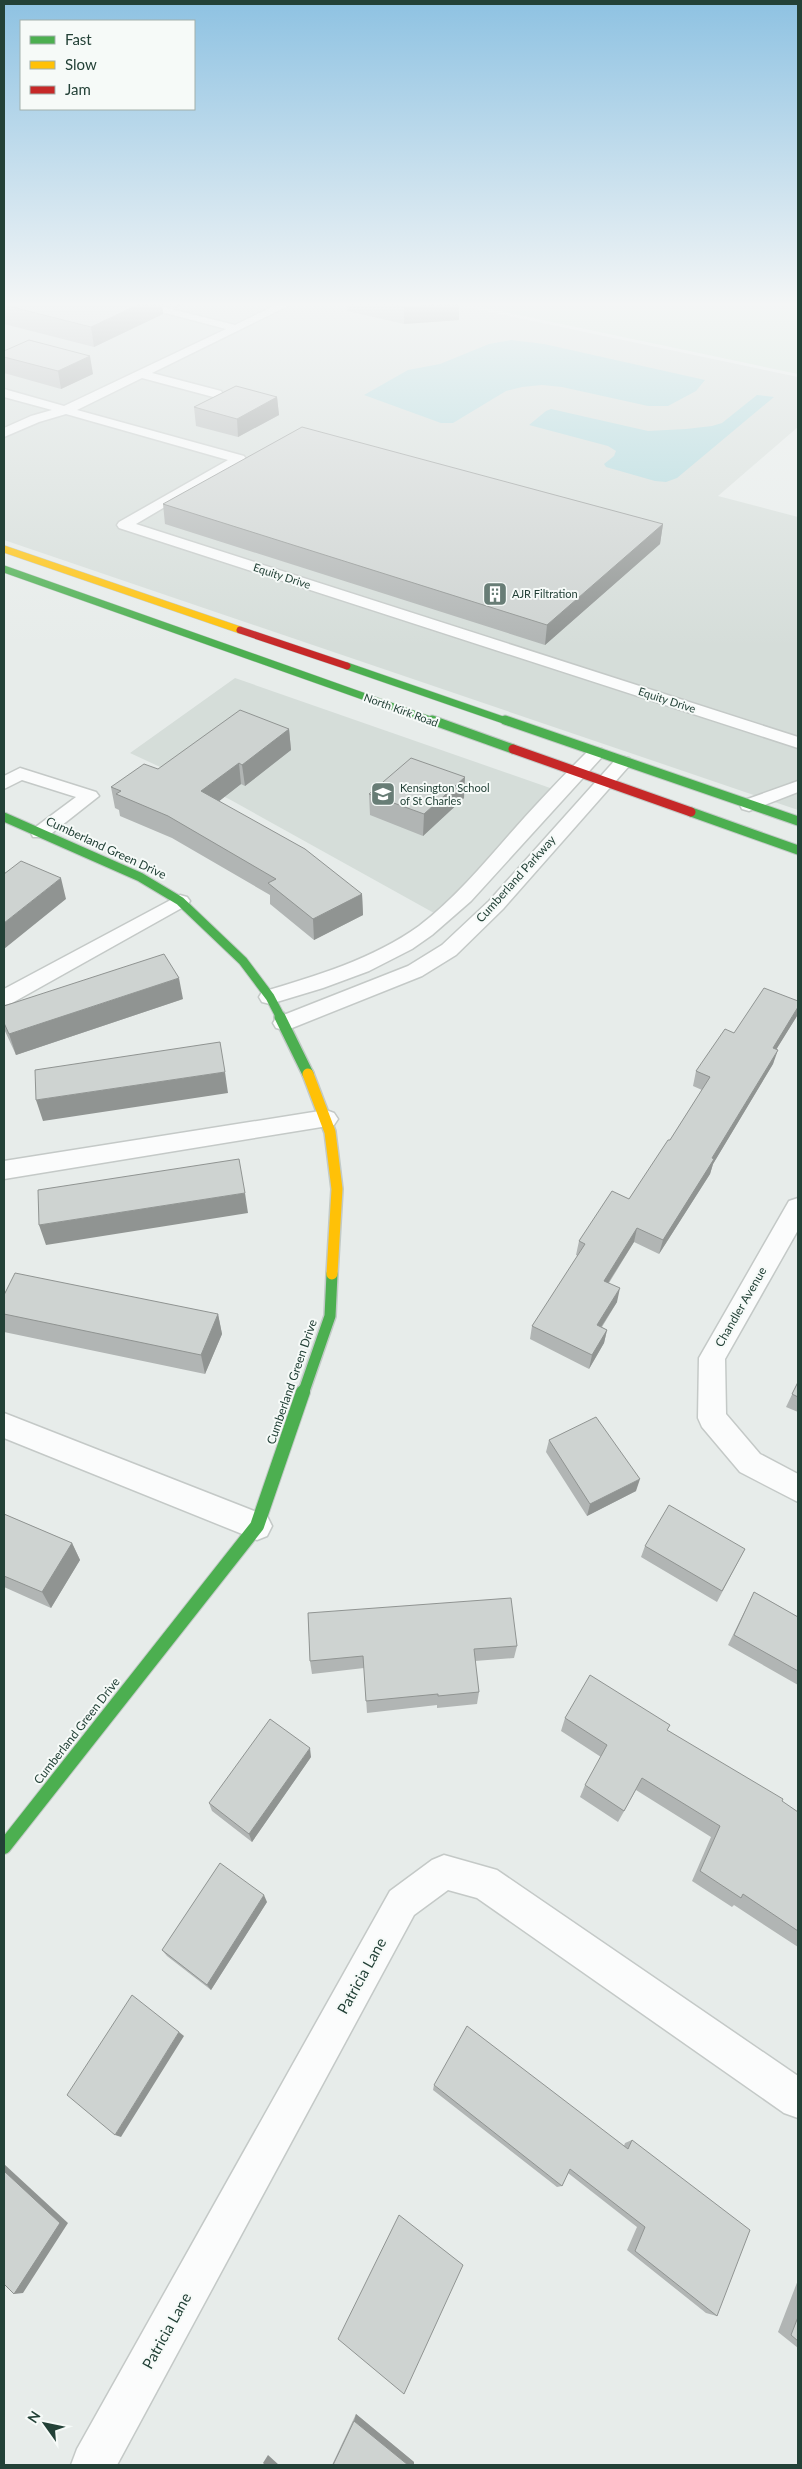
<svg xmlns="http://www.w3.org/2000/svg" width="802" height="2469" viewBox="0 0 802 2469" font-family="Lato,sans-serif">
  <rect width="100%" height="100%" fill="#e7ecea"/>
  <path fill="#d5ddd9" d="M4 301H438L798 377V427L718 496 798 517V810L4 540Z
    M235 678 553 789 473 877 434 913 229 799 130 753Z"/>
  <path fill="#d0e5d6" d="M453 301H798V374Z"/>
  <path fill="#a8d6da" d="M511 340 544 344 705 380 696 391 668 406H648L562 387 542 385 522 387 506 391 453 423H441L364 395 408 370 440 364 489 344Z
    M757 395 774 397 677 478 666 482 655 481 606 467 604 464 614 456 616 451 608 446 529 425 546 411 551 409 648 431 686 429 712 426 722 423Z"/>
  <g fill="none" stroke-linecap="round" stroke-linejoin="round">
    <defs>
      <path id="street" d="M120 301H139L235 325 284 301H298L152 373 221 391 223 394 221 397 217 398 142 378 77 410 244 456 246 459 136 524 798 737V748L119 528 117 525 119 522 228 460 66 414 39 422 4 437V428L31 416 52 410 4 397V389L64 406 226 329Z
        M596 748 602 749 605 753 602 757 471 901 432 935 412 949 369 971 323 988 270 1004 262 1002 259 997 262 992C316 976 373 959 419 926 453 900 481 867 509 835 535 805 562 777 590 749Z
        M623 757 629 758 632 762 629 766 503 909 456 955 422 976 292 1028 284 1030 276 1028 273 1023 276 1018 408 966 442 945 489 901 617 758Z
        M20 768 96 792 99 796 47 837H33L31 833 33 829 76 797 22 780 4 789V776Z
        M798 781V792L749 811 742 809 740 805 742 801Z
        M180 895 187 897 190 901 187 905 12 1003 4 1005V989Z
        M326 1110 334 1113 338 1119 334 1125 4 1179V1161Z
        M798 1198V1230L725 1359 726 1414 760 1454 798 1474V1502L740 1472 702 1427 698 1418 699 1358 789 1201Z
        M4 1413 267 1516 272 1526 267 1536 257 1540 4 1438Z
        M444 1855 497 1870 798 2076V2118L784 2113 477 1898 448 1890 414 1915 117 2465H71L77 2449 390 1891 432 1860Z"/>
      <path id="fast-far3" d="M4 569 436 722
        M347 666 509 722"/>
      <path id="fast-far2" d="M432 720 513 749
        M505 720 798 821
        M691 812 798 850
        M4 817 140 877 180 901 243 961 270 997 281 1018"/>
      <path id="fast-far1" d="M280 1017 308 1074
        M303 1394 330 1316 332 1274"/>
      <path id="fast" d="M4 1847 257 1526 303 1392"/>
      <path id="slow-far1" d="M4 549 240 630"/>
      <path id="slow" d="M308 1074 330 1132 337 1189 332 1274"/>
      <path id="jam-far1" d="M240 630 347 666"/>
      <path id="jam" d="M513 749 691 812"/>
    </defs>
    <use href="#street" stroke="#c4c9c7" stroke-width="3"/>
    <use href="#fast-far3" stroke="#c2cac7" stroke-width="8"/>
    <use href="#fast-far2" stroke="#c2cac7" stroke-width="11"/>
    <use href="#fast-far1" stroke="#c2cac7" stroke-width="14"/>
    <use href="#fast" stroke="#c2cac7" stroke-width="16"/>
    <use href="#slow-far1" stroke="#c2cac7" stroke-width="8"/>
    <use href="#slow" stroke="#c2cac7" stroke-width="14"/>
    <use href="#jam-far1" stroke="#c2cac7" stroke-width="8"/>
    <use href="#jam" stroke="#c2cac7" stroke-width="11"/>
    <use href="#street" fill="#fbfcfc" fill-rule="evenodd"/>
    <use href="#fast-far3" stroke="#4caf50" stroke-width="7"/>
    <use href="#fast-far2" stroke="#4caf50" stroke-width="9"/>
    <use href="#fast-far1" stroke="#4caf50" stroke-width="11"/>
    <use href="#fast" stroke="#4caf50" stroke-width="14"/>
    <use href="#slow-far1" stroke="#ffc107" stroke-width="7"/>
    <use href="#slow" stroke="#ffc107" stroke-width="11"/>
    <use href="#jam-far1" stroke="#c62828" stroke-width="7"/>
    <use href="#jam" stroke="#c62828" stroke-width="9"/>
  </g>
  <path fill="#b1b5b4" d="M4 301H192L176 308 162 305 163 314 94 347 4 324Z
    M347 301H459V320L404 324 347 311Z
    M4 351 93 374 61 389 4 373Z
    M277 397 279 415 238 437 196 426 194 407Z
    M163 504 663 524 660 544 545 645 165 524Z
    M289 729 291 750 245 786 241 784 219 801 362 894 363 915 314 940 270 904V895L172 838 120 816 119 810 115 808 111 787Z
    M369 794 464 798 423 836 370 815Z
    M183 999 16 1055 4 1029V1023Z
    M797 1016 776 1049 773 1064 713 1164 710 1174 659 1254 634 1242 609 1283 617 1302 602 1327 607 1330 604 1343 589 1369 530 1339 532 1326 578 1256 576 1255 579 1241 629 1199 670 1140 702 1090 693 1086 696 1071 734 1033Z
    M4 1314H218L222 1334 205 1374 4 1332Z
    M798 1382V1412L786 1407Z
    M549 1440 636 1491 587 1516 546 1452Z
    M4 1514 72 1543 80 1560 51 1608 4 1587Z
    M645 1546 745 1549 717 1602 641 1557Z
    M754 1592 798 1617V1685L728 1645Z
    M308 1613 517 1646 514 1658 475 1661 479 1692 477 1704 437 1708V1705L367 1713 364 1668 312 1674 310 1661Z
    M565 1718 667 1730 798 1812V1947L734 1905 732 1907 692 1881 711 1837 636 1790 618 1822 580 1797 585 1785 601 1757 561 1731Z
    M311 1757 252 1842 212 1811 209 1803Z
    M267 1902 211 1990 167 1956 162 1950Z
    M434 2085 624 2146 625 2143 632 2140 717 2316 706 2313 627 2250 637 2227 568 2173 562 2186 557 2187 433 2090Z
    M798 2280V2348L778 2332Z
    M356 2414 414 2462V2465H332Z"/>
  <path fill="#909492" d="M146 301H161L163 314 94 347 91 327Z
    M175 301H192L176 308Z
    M459 301V320L404 324V307Z
    M90 356 93 374 61 389 58 371Z
    M277 397 279 415 238 437 237 419Z
    M663 524 660 544 545 645 547 625Z
    M289 729 291 750 245 786 242 765Z
    M239 763 241 784 204 813 201 791Z
    M465 777 464 798 423 836 424 814Z
    M61 878 66 899 4 949V923Z
    M362 894 363 915 314 940 313 919Z
    M179 978 183 999 16 1055 9 1034Z
    M798 1007V1011L797 1016 768 1063 773 1048Z
    M778 1050 773 1064 713 1164 710 1174 659 1254 663 1240 712 1158Z
    M225 1072 228 1093 43 1121 36 1100Z
    M245 1193 248 1213 46 1245 39 1225Z
    M637 1228 634 1242 601 1294 604 1281Z
    M620 1288 617 1302 594 1338 597 1325Z
    M218 1314 222 1334 205 1374 201 1355Z
    M607 1330 604 1343 589 1369 592 1355Z
    M640 1479 636 1491 587 1516 590 1504Z
    M72 1543 80 1560 51 1608 42 1592Z
    M310 1748 311 1757 252 1842 249 1834Z
    M264 1895 267 1902 211 1990 207 1985Z
    M179 2032 184 2036 121 2137 115 2135Z
    M4 2164 68 2223 23 2293 14 2294Z
    M356 2414 414 2462V2465H408L354 2421Z
    M268 2455 279 2465H265L263 2463Z"/>
  <path fill="#ced3d1" stroke="#909492" d="M4 301H146L91 327 4 305Z
    M376 301H459V303L404 307Z
    M29 340 90 356 58 371 4 357V351Z
    M236 386 277 397 237 419 194 407Z
    M302 427 663 524 547 625 163 504Z
    M240 710 289 729 242 765 239 763 201 791 305 849 362 894 313 919 268 883 276 879 168 816 116 794 121 791 111 787 144 764 158 769Z
    M411 758 465 777 424 814 369 794Z
    M21 861 61 878 4 923V874Z
    M164 954 179 978 9 1034 4 1023V1006Z
    M764 988 798 1001V1007L773 1048 778 1050 712 1158 714 1159 663 1240 637 1228 604 1281 620 1288 597 1325 607 1330 592 1355 532 1326 585 1244 579 1241 612 1191 629 1199 668 1140H670L710 1077 696 1071 725 1029 734 1033Z
    M220 1042 225 1072 36 1100 35 1070Z
    M239 1159 245 1193 39 1225 38 1190Z
    M15 1273 218 1314 201 1355 4 1314V1295Z
    M798 1382V1397L792 1394Z
    M596 1417 640 1479 590 1504 549 1440Z
    M669 1505 745 1549 722 1591 645 1546Z
    M4 1514 72 1543 42 1592 4 1576Z
    M754 1592 798 1617V1671L734 1635Z
    M511 1598 517 1646 474 1649 479 1692 438 1696V1694L366 1701 363 1656 310 1661 308 1613Z
    M590 1675 670 1725 667 1730 783 1799 782 1801 798 1812V1931L743 1894 741 1898 700 1871 720 1826 642 1778 624 1811 585 1785 607 1745 565 1718Z
    M270 1719 310 1748 249 1834 209 1803Z
    M220 1863 264 1895 207 1985 162 1950Z
    M132 1995 179 2032 115 2135 67 2095Z
    M467 2026 628 2149 632 2140 750 2230 717 2316 635 2251 645 2227 570 2169 562 2186 434 2085Z
    M4 2171 60 2223 14 2294 4 2284Z
    M399 2215 463 2265 404 2394 338 2339Z
    M798 2317V2341L791 2335Z
    M354 2421 408 2465H333Z"/>
  <linearGradient id="sky" x2="0" y2="1"><stop stop-color="#8ec2e2"/><stop offset="0.47" stop-color="#f4f6f6"/><stop offset="1" stop-color="#f4f6f6" stop-opacity="0"/></linearGradient>
  <rect width="802" height="647" fill="url(#sky)"/>
  <defs>
    <symbol id="building-square" viewBox="-11 -11 22 22"><rect x="-9" y="-9" width="18" height="18" rx="4" fill="#687d76" stroke="#f6faf8"/><path d="M-4-6H4V6H1V3H-1V6H-4ZM-2.5-4.3h1.7v1.8h-1.7ZM.8-4.3h1.7v1.8H.8ZM-2.5-1h1.7V.8h-1.7ZM.8-1h1.7V.8H.8Z" fill="#fff"/></symbol>
    <symbol id="school-square" viewBox="-11 -11 22 22"><rect x="-9" y="-9" width="18" height="18" rx="4" fill="#687d76" stroke="#f6faf8"/><path d="M0-5L7-2L0 1L-7-2ZM-4 1L0 2.5L4 1V4Q0 6-4 4Z" fill="#fff"/></symbol>
  </defs>
  <g fill-rule="evenodd">
    <use href="#building-square" x="481" y="580" width="28" height="28"/>
    <use href="#school-square" x="369" y="780" width="28" height="28"/>
  </g>
  <g text-anchor="middle" stroke-width="4" stroke-linejoin="round" paint-order="stroke">
    <g font-size="11" fill="#234137" stroke="#f6faf8">
      <text transform="translate(282 576) rotate(18)" y="4">Equity Drive</text>
      <text transform="translate(667 700) rotate(18)" y="4">Equity Drive</text>
      <text transform="translate(401 710) rotate(20)" y="4">North Kirk Road</text>
    </g>
    <g font-size="11" fill="#234137" stroke="#f6faf8" text-anchor="start">
      <text x="512" y="598">AJR Filtration</text>
      <text x="400" y="792">Kensington School<tspan x="400" dy="13">of St Charles</tspan></text>
    </g>
    <g font-size="12" fill="#234137" stroke="#f6faf8">
      <text transform="translate(106 848) rotate(25)" y="4">Cumberland Green Drive</text>
      <text transform="translate(516 879) rotate(-48)" y="4">Cumberland Parkway</text>
      <text transform="translate(741 1307) rotate(-60)" y="4">Chandler Avenue</text>
      <text transform="translate(292 1382) rotate(-71)" y="4">Cumberland Green Drive</text>
      <text transform="translate(77 1731) rotate(-52)" y="4">Cumberland Green Drive</text>
    </g>
    <g font-size="15" fill="#234137" stroke="#f6faf8">
      <text transform="translate(362 1976) rotate(-61)" y="5">Patricia Lane</text>
      <text transform="translate(167 2331) rotate(-61)" y="5">Patricia Lane</text>
    </g>
  </g>
  <rect width="802" height="2469" fill="none" stroke="#234137" stroke-width="10"/>
  <rect x="20" y="20" width="175" height="90" fill="#f6faf8" stroke="#a2b0ab"/>
  <rect x="30" y="36" width="25" height="8" fill="#4caf50" stroke="#a2b0ab"/>
  <text x="65" y="45" font-size="15" fill="#234137">Fast</text>
  <rect x="30" y="61" width="25" height="8" fill="#ffc107" stroke="#a2b0ab"/>
  <text x="65" y="70" font-size="15" fill="#234137">Slow</text>
  <rect x="30" y="86" width="25" height="8" fill="#c62828" stroke="#a2b0ab"/>
  <text x="65" y="95" font-size="15" fill="#234137">Jam</text>
  <g transform="translate(45 2424) rotate(303)" stroke="#f6faf8" stroke-width="4" paint-order="stroke">
  <path d="M0-4L9 19L0 12L-9 19Z" fill="#234137"/>
  <text y="-8" font-size="14" font-weight="bold" text-anchor="middle" fill="#234137">N</text>
  </g>
</svg>
